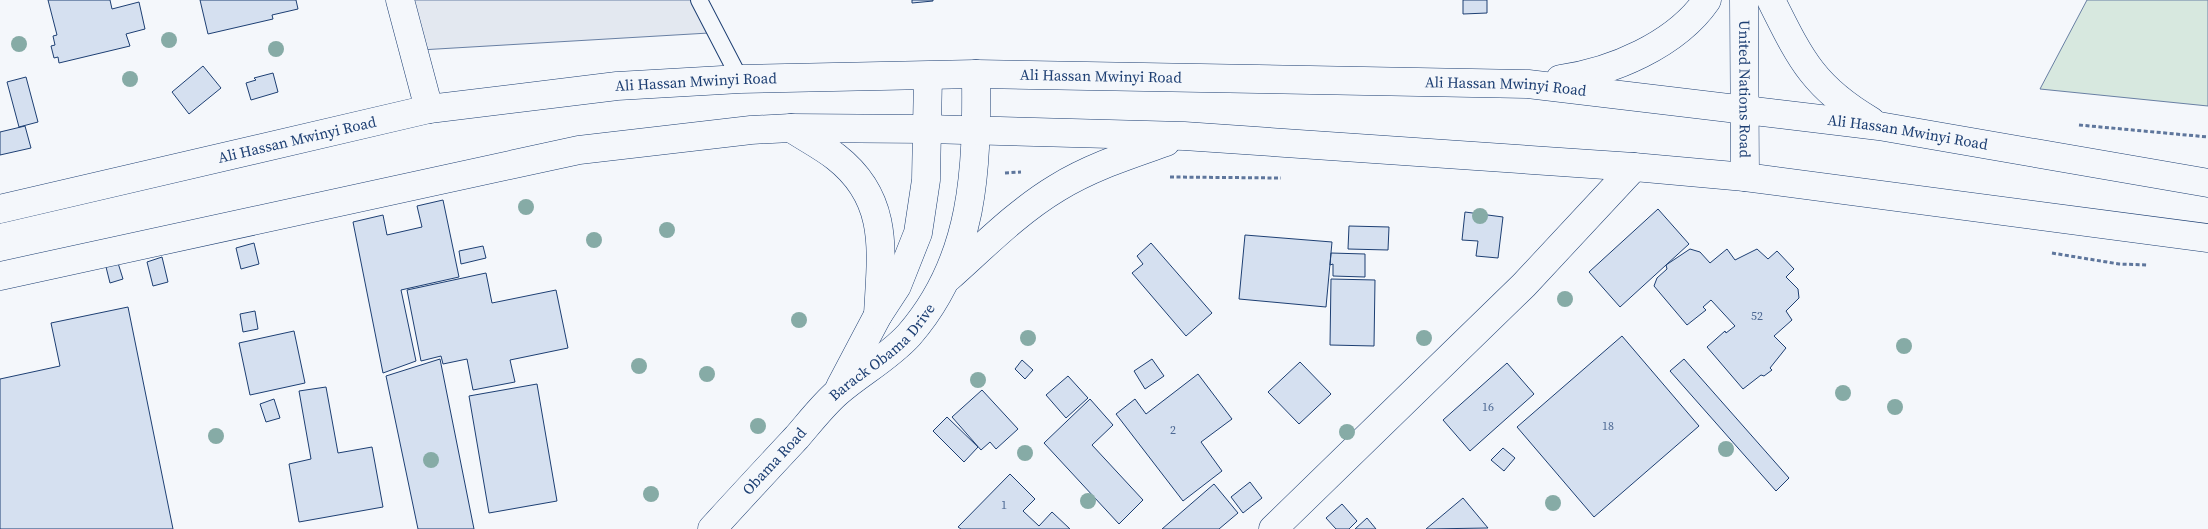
<svg xmlns="http://www.w3.org/2000/svg" width="2208" height="529" viewBox="0 0 2208 529" font-family="'Source Serif 4',serif">
  <rect width="100%" height="100%" fill="#f4f7fb"/>
  <path fill="#d7e8df" stroke="#687fa3" d="M2087 0H2208V106L2040 89Z"/>
  <path fill="#e3e8f0" stroke="#687fa3" d="M403 0H694L709 33 420 50Z"/>
  <path fill="#d5e0f0" stroke="#1d3f73" d="M48 0H110L112 9 139 2 145 29 126 34 130 46 59 63 58 57 54 58 51 46 55 45 53 36 57 35Z
    M200 0H296L298 9 272 15 273 19 208 34Z
    M912 0H933V1L912 3Z
    M1463 0H1487V13L1463 14Z
    M203 66 221 88 189 114 172 92Z
    M273 73 278 92 251 100 246 83 256 80 254 78Z
    M26 77 38 122 19 127 7 82Z
    M25 126 31 148 0 155V132Z
    M443 200 459 277 401 290 416 361 383 373 353 222 383 215 387 235 422 227 417 206Z
    M1658 209 1689 244 1620 307 1589 272Z
    M1465 212 1503 217 1498 258 1476 256 1478 241 1462 240Z
    M1349 226 1389 227 1388 250 1348 249Z
    M1245 235 1332 242 1326 307 1239 299Z
    M254 243 259 264 241 269 236 248Z
    M1151 243 1212 313 1186 336 1132 273 1143 264 1137 256Z
    M483 246 486 258 461 264 459 251Z
    M1690 249 1700 252 1710 263 1727 249 1735 260 1757 249 1768 259 1777 251 1794 269 1786 277 1798 289 1799 298 1786 311 1792 320 1774 336 1786 348 1770 368 1772 370 1764 376 1761 375 1743 389 1707 347 1725 331 1726 333 1735 326 1711 300 1703 307 1706 310 1687 325 1654 286 1657 278 1667 269 1666 265Z
    M1331 253 1365 254V277L1333 276V264L1330 265Z
    M162 257 168 282 153 286 147 262Z
    M118 263 123 279 110 283 106 267Z
    M486 273 492 303 556 290 568 348 510 360 515 382 473 390 467 359 443 364 441 356 421 361 407 290Z
    M1331 279 1375 280 1374 346 1330 345Z
    M128 307 173 529H0V379L60 366 51 323Z
    M255 311 258 329 243 332 240 314Z
    M294 331 305 383 250 395 239 343Z
    M1622 336 1699 426 1594 517 1517 427Z
    M440 359 474 529H418L386 376Z
    M1152 359 1164 376 1145 389 1134 371Z
    M1684 359 1789 478 1776 491 1670 371Z
    M1022 360 1033 370 1025 379 1015 369Z
    M1300 362 1331 394 1299 424 1268 392Z
    M1507 363 1534 394 1470 451 1443 420Z
    M1198 374 1232 419 1201 442 1222 471 1183 501 1116 414 1135 399 1146 414Z
    M1068 376 1088 398 1066 418 1046 395Z
    M537 384 557 501 489 513 469 396Z
    M326 387 338 453 372 447 383 507 299 522 289 464 311 459 299 391Z
    M982 390 1018 429 996 449 990 442 981 450 952 417Z
    M274 399 280 418 266 422 260 404Z
    M1090 399 1113 425 1092 445 1143 500 1119 524 1044 443Z
    M947 417 978 447 964 462 933 431Z
    M1503 448 1515 458 1504 471 1491 460Z
    M1010 474 1035 499 1023 511 1039 526 1052 512 1070 529H961L958 527Z
    M1250 482 1262 498 1243 513 1231 497Z
    M1214 484 1238 513 1219 529H1162Z
    M1463 498 1488 528 1426 529Z
    M1342 504 1357 521 1349 529H1336L1326 518Z
    M1367 518 1376 529H1355Z"/>
  <g fill="none" stroke-linecap="round" stroke-linejoin="round">
    <defs>
      <path id="service" d="M699 0 740 79"/>
      <path id="minor" d="M400 0 429 109
        M1273 529 1524 285 1634 167"/>
      <g id="tertiary">
        <path id="s1" d="M1744 0 1745 177"/>
        <path d="M840 387 878 315 897 286 918 233 926 180 928 76"/>
        <path id="s2" d="M712 529C740 498 769 467 797 437 810 422 823 405 838 392 861 372 888 358 909 335 975 259 977 169 976 74"/>
      </g>
      <g id="trunk">
        <path d="M1771 0C1800 58 1813 87 1871 121"/>
        <path d="M1560 79C1612 72 1676 45 1707 0"/>
        <path d="M791 128C806 138 822 146 836 157 891 200 881 254 878 315"/>
        <path id="s3" d="M0 209 429 109 617 86 740 79 976 74 1528 84 1879 126 2208 183"/>
        <path d="M0 276 579 150 751 130 791 128 927 129 1184 136 1634 167 1745 177 2208 238"/>
        <path d="M948 278C983 247 1017 212 1057 188 1091 167 1129 155 1166 142"/>
      </g>
    </defs>
    <use href="#service" stroke="#1d3f73" stroke-width="18"/>
    <use href="#minor" stroke="#1d3f73" stroke-width="29"/>
    <use href="#tertiary" stroke="#1d3f73" stroke-width="29"/>
    <use href="#trunk" stroke="#1d3f73" stroke-width="29"/>
    <path stroke="#5e769c" stroke-width="3" stroke-dasharray="4 2.5" stroke-linecap="butt" d="M2079 125 2208 137
      M1005 173 1021 172
      M1170 177 1281 178
      M2052 253 2119 264 2147 265"/>
    <use href="#service" stroke="#f4f7fb" stroke-width="16"/>
    <use href="#minor" stroke="#f4f7fb" stroke-width="28"/>
    <use href="#tertiary" stroke="#f4f7fb" stroke-width="28"/>
    <use href="#trunk" stroke="#f4f7fb" stroke-width="28"/>
  </g>
  <g fill="#86aba6">
    <circle cx="169" cy="40" r="8"/>
    <circle cx="19" cy="44" r="8"/>
    <circle cx="276" cy="49" r="8"/>
    <circle cx="130" cy="79" r="8"/>
    <circle cx="526" cy="207" r="8"/>
    <circle cx="1480" cy="216" r="8"/>
    <circle cx="667" cy="230" r="8"/>
    <circle cx="594" cy="240" r="8"/>
    <circle cx="1565" cy="299" r="8"/>
    <circle cx="799" cy="320" r="8"/>
    <circle cx="1028" cy="338" r="8"/>
    <circle cx="1424" cy="338" r="8"/>
    <circle cx="1904" cy="346" r="8"/>
    <circle cx="639" cy="366" r="8"/>
    <circle cx="707" cy="374" r="8"/>
    <circle cx="978" cy="380" r="8"/>
    <circle cx="1843" cy="393" r="8"/>
    <circle cx="1895" cy="407" r="8"/>
    <circle cx="758" cy="426" r="8"/>
    <circle cx="1347" cy="432" r="8"/>
    <circle cx="216" cy="436" r="8"/>
    <circle cx="1726" cy="449" r="8"/>
    <circle cx="1025" cy="453" r="8"/>
    <circle cx="431" cy="460" r="8"/>
    <circle cx="651" cy="494" r="8"/>
    <circle cx="1088" cy="501" r="8"/>
    <circle cx="1553" cy="503" r="8"/>
  </g>
  <g text-anchor="middle" stroke-width="4" stroke-linejoin="round" paint-order="stroke">
    <g font-size="12" fill="#4b6792">
      <text x="1757" y="320">52</text>
      <text x="1488" y="411">16</text>
      <text x="1608" y="430">18</text>
      <text x="1173" y="434">2</text>
      <text x="1004" y="509">1</text>
    </g>
    <g font-size="15" fill="#1d3f73" stroke="#f4f7fb">
      <text dy="5" stroke="none"><textPath href="#s3" startOffset="1114">Ali Hassan Mwinyi Road</textPath></text>
      <text dy="5" stroke="none"><textPath href="#s3" startOffset="709">Ali Hassan Mwinyi Road</textPath></text>
      <text dy="5" stroke="none"><textPath href="#s3" startOffset="1519">Ali Hassan Mwinyi Road</textPath></text>
      <text dy="5" stroke="none"><textPath href="#s1" startOffset="89">United Nations Road</textPath></text>
      <text dy="5" stroke="none"><textPath href="#s3" startOffset="1924">Ali Hassan Mwinyi Road</textPath></text>
      <text dy="5" stroke="none"><textPath href="#s3" startOffset="305">Ali Hassan Mwinyi Road</textPath></text>
      <text dy="5" stroke="none"><textPath href="#s2" startOffset="246">Barack Obama Drive</textPath></text>
      <text dy="5" stroke="none"><textPath href="#s2" startOffset="92">Obama Road</textPath></text>
    </g>
  </g>
</svg>
